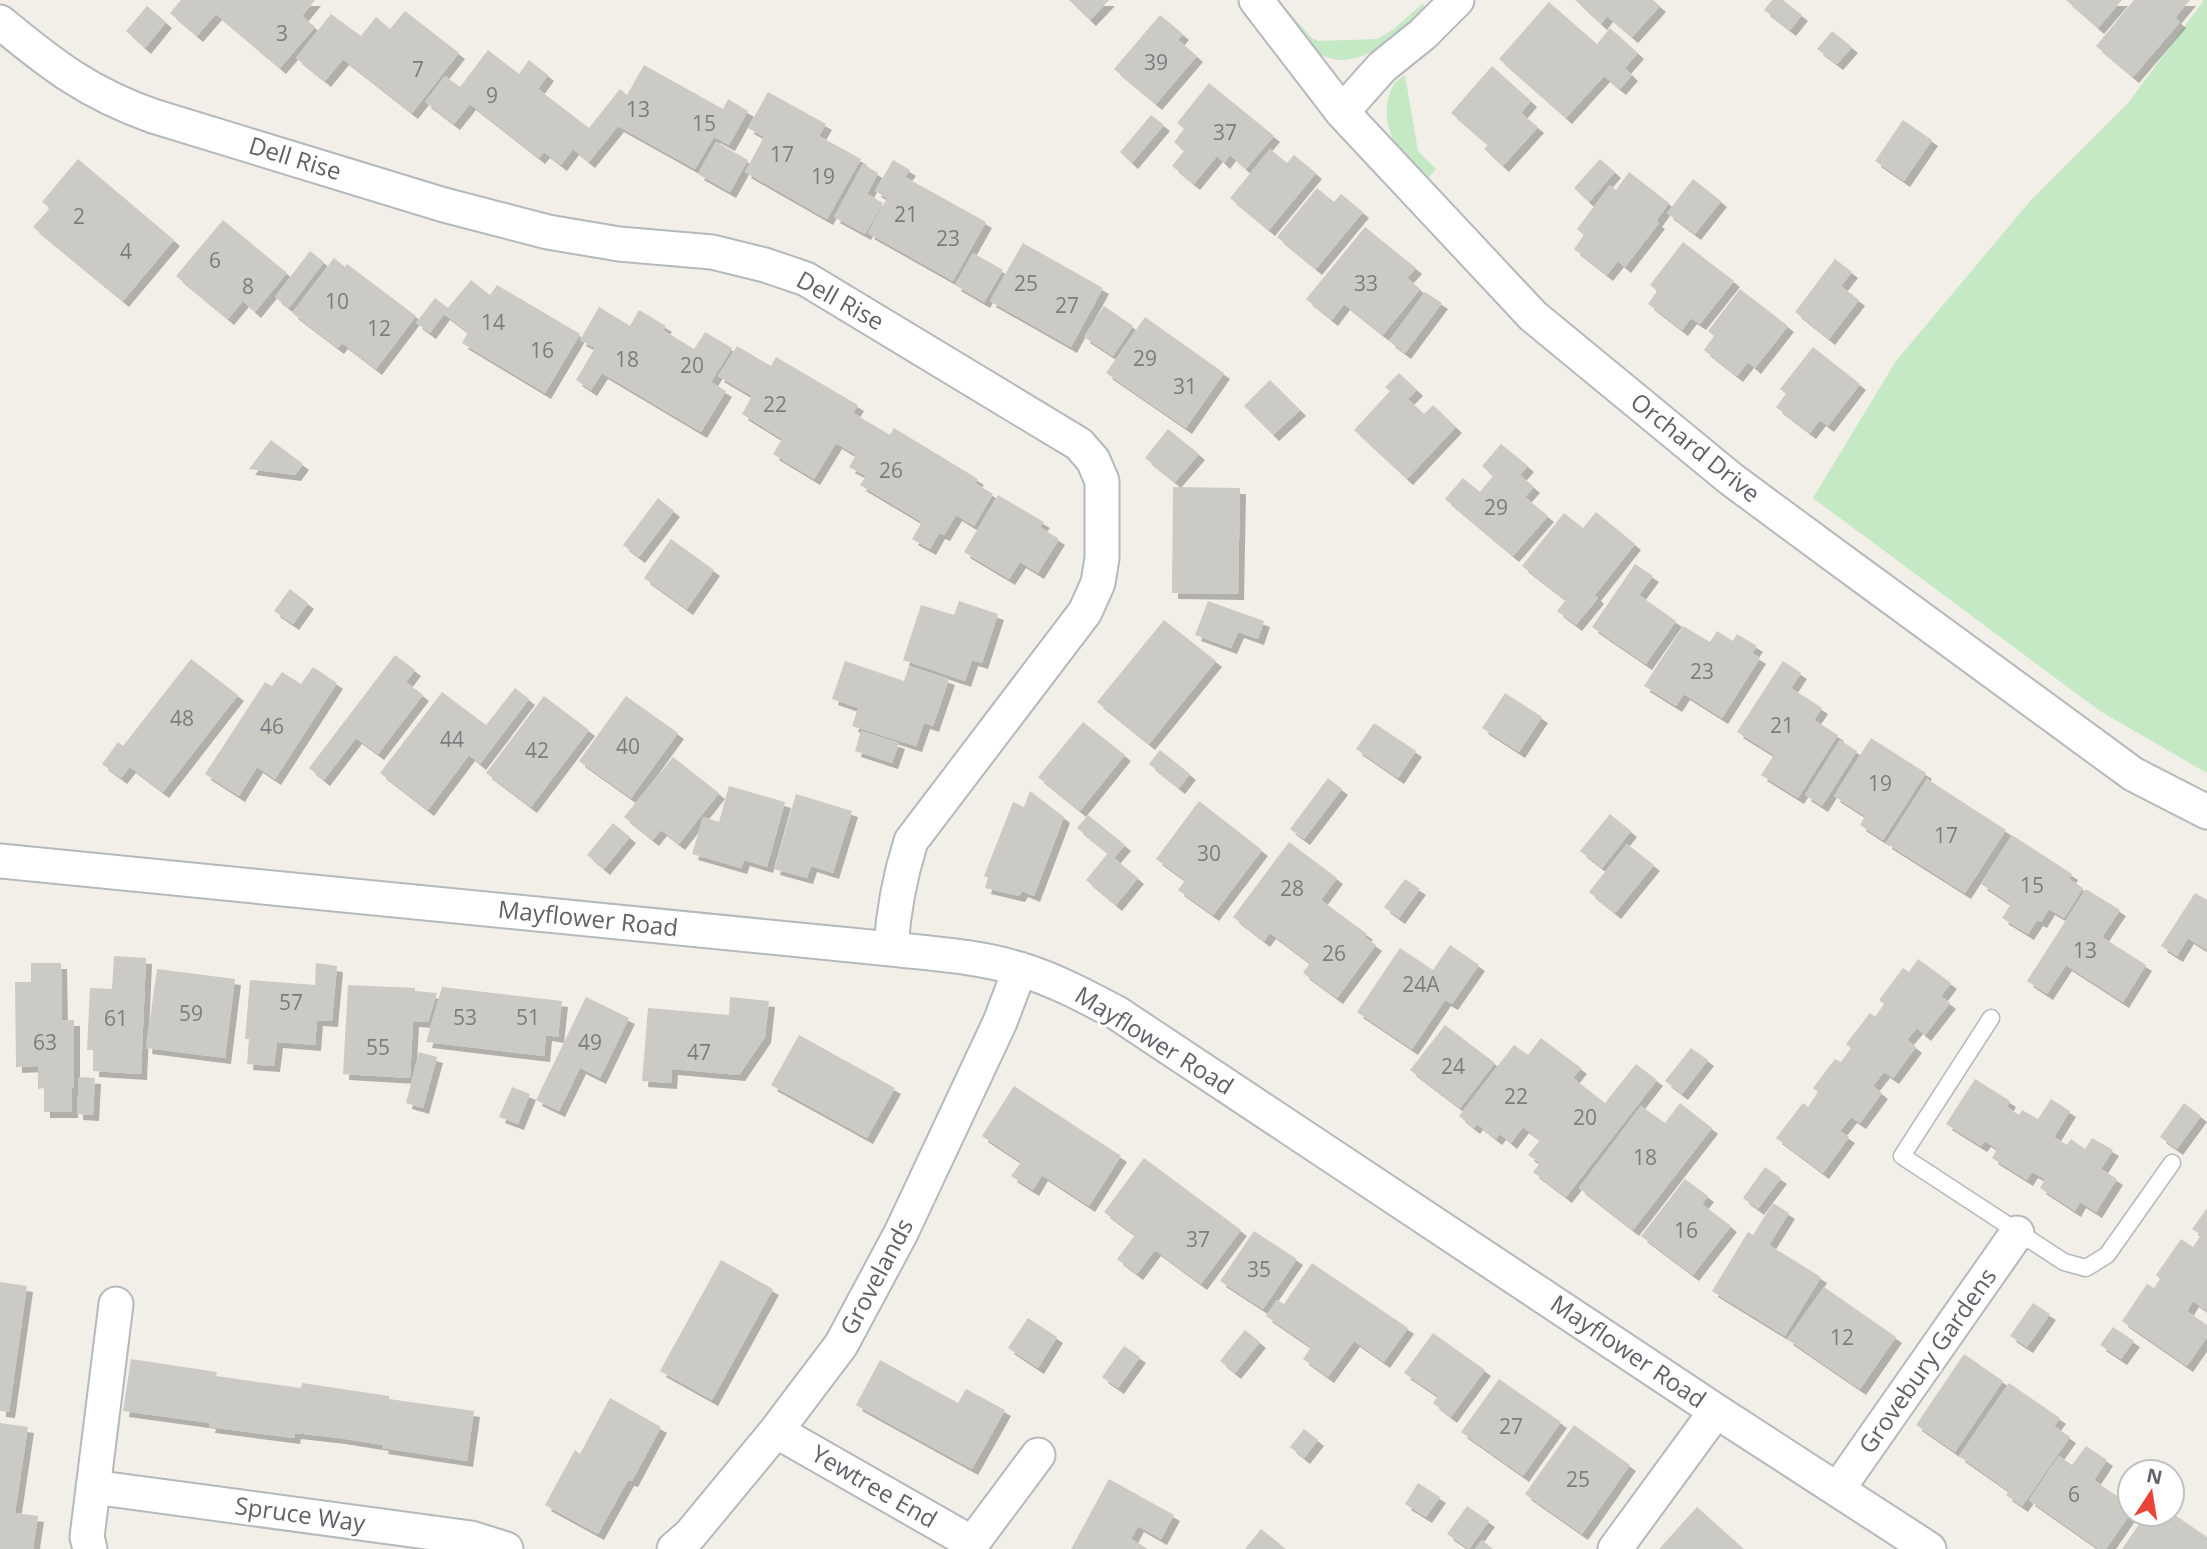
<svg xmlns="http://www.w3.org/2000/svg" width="2207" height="1549" viewBox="0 0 2207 1549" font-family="'Open Sans',sans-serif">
  <defs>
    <filter id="shadow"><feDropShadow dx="6" dy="6" stdDeviation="0" flood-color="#0004"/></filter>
  </defs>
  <rect width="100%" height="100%" fill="#f1efe8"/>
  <path fill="#c5e8c5" d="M2204 0H2207V773L2100 711 1813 498 1896 361 2031 200 2129 102Z
    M1423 3 1426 11C1393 37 1350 84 1307 45 1297 35 1287 23 1278 12L1284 7 1312 38 1319 41 1377 39 1394 29Z
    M1405 75 1418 151 1436 169 1429 177C1420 168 1409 160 1400 150 1386 134 1382 105 1393 86 1395 81 1401 78 1405 75Z"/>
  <path fill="#cccac5" filter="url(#shadow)" d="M181 0H315L302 16 315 27 280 68 216 14 197 36 170 13Z
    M1069 0H1109L1090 20Z
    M1575 0H1653L1660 6 1632 37 1607 16 1601 24Z
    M1772 0H1783L1802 15 1790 30 1764 10Z
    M2066 0H2122L2098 28Z
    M2134 0H2190L2175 18 2180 22 2133 77 2096 46Z
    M1549 2 1597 44 1610 28 1638 53 1625 68 1632 75 1620 89 1604 76 1566 118 1499 59Z
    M147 6 166 22 145 48 126 31Z
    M405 11 459 53 412 113 343 59 325 81 296 58 331 14 361 36 376 17 390 29Z
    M1160 15 1183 34 1178 40 1197 56 1156 104 1114 69Z
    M1832 31 1852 47 1837 64 1817 49Z
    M488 50 519 74 529 60 548 75 538 89 589 128 620 89 627 95 644 65 723 109 728 99 748 111 729 145 714 137 695 169 618 126 589 162 573 149 561 165 544 152 539 158 470 104 454 124 425 102 445 76 460 87Z
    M1492 66 1531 101 1521 113 1538 127 1503 166 1484 149 1488 145 1451 113Z
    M1209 83 1274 136 1246 169 1230 155 1224 163 1217 156 1194 184 1172 166 1184 151 1174 142 1184 129 1177 123Z
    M768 92 826 124 819 136 861 159 827 219 745 172 764 137 748 128Z
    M1151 115 1164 125 1132 163 1120 152Z
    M1903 120 1932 140 1904 181 1875 161Z
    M716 142 748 160 730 192 698 174Z
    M1270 149 1287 163 1294 155 1316 173 1269 230 1230 198Z
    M78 159 174 240 123 301 33 227 50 208 42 202Z
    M1600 159 1615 172 1589 202 1574 188Z
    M893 160 910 170 905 177 986 222 953 281 868 233 887 198 875 191Z
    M863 164 878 173 867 194 883 203 865 234 834 217Z
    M1629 172 1669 203 1656 221 1659 223 1625 267 1618 261 1607 275 1574 249 1584 235 1577 229 1610 185 1616 190Z
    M1693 179 1721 201 1695 234 1667 213Z
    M1317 188 1334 202 1341 194 1363 212 1316 269 1277 237Z
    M223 220 287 273 255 312 243 301 228 319 176 276Z
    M1365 227 1416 268 1407 278 1420 289 1383 335 1344 304 1332 320 1306 299Z
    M1683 242 1734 281 1700 324 1691 318 1682 330 1648 304 1657 291 1650 285Z
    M1023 243 1103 288 1071 347 990 301Z
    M310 251 324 262 289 308 275 297Z
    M973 253 1003 270 984 302 955 285Z
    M334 258 345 267 347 264 416 316 376 369 342 343 338 348 292 313Z
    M1835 259 1852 272 1841 286 1859 300 1829 339 1795 312Z
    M471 280 490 295 497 285 580 334 545 393 462 343 468 332 444 314 430 333 416 323 435 298 448 308Z
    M1740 289 1788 326 1755 368 1748 362 1737 376 1704 350 1714 336 1708 331Z
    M1425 292 1442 303 1405 353 1389 341Z
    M1104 306 1133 326 1113 356 1084 337Z
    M599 307 630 326 639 310 666 326 663 330 694 349 705 332 732 348 711 382 726 391 701 432 602 373 591 390 576 380 595 348 580 340Z
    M1145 317 1224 373 1186 428 1106 373Z
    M737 346 771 366 776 357 858 405 853 413 890 435 894 428 978 479 975 483 993 494 974 526 956 515 944 535 939 533 930 549 912 539 922 522 860 485 866 476 849 467 856 455 836 443 814 479 773 454 782 439 742 414 752 396 718 376Z
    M1813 347 1860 384 1828 426 1820 420 1810 433 1776 407 1786 394 1780 389Z
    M1399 373 1417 390 1408 399 1424 414 1433 405 1456 427 1407 479 1354 430 1390 391 1385 387Z
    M1270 380 1300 410 1273 435 1244 406Z
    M1168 429 1199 454 1175 482 1145 458Z
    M271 440 303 464 295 475 249 469Z
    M1501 444 1528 466 1520 475 1534 487 1525 497 1548 516 1513 556 1445 499 1463 478 1480 492 1493 476 1482 466Z
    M1173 487 1240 488 1238 594 1172 593Z
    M998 495 1044 522 1040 527 1059 539 1038 573 1020 562 1009 579 964 552Z
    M658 498 674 511 639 557 623 545Z
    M1596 512 1635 544 1595 595 1598 598 1576 625 1557 611 1566 600 1522 566 1564 513 1583 528Z
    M671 539 714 570 687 609 644 578Z
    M1635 564 1653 576 1639 595 1676 621 1646 664 1592 627Z
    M290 589 308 603 293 624 274 611Z
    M959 601 998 614 982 663 972 660 965 681 903 660 921 605 954 615Z
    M1208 601 1264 621 1258 639 1238 632 1231 648 1195 635Z
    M1164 620 1216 661 1149 744 1097 702Z
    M1683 626 1710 642 1717 631 1733 641 1737 634 1757 646 1752 653 1760 658 1722 718 1684 694 1676 706 1644 686Z
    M395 655 415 670 406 682 423 695 378 754 356 738 324 780 309 768Z
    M191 659 238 695 163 792 130 767 121 778 102 764 118 742 123 746Z
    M845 661 904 681 909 666 949 679 933 726 924 723 916 746 852 726 858 708 832 699Z
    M1783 661 1801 673 1791 688 1822 708 1814 720 1838 735 1798 798 1761 775 1774 755 1737 732Z
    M313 667 337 683 275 779 257 767 239 796 205 774 265 682 272 686 282 672 301 684Z
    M515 688 529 699 480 764 469 755 428 810 380 773 442 692 486 725Z
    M1505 693 1542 717 1519 752 1482 728Z
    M544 696 589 730 531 807 486 773Z
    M626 696 678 733 631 798 579 761Z
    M1083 722 1125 755 1080 811 1038 777Z
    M1374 723 1416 751 1398 778 1356 749Z
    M861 731 899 743 892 763 855 751Z
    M1871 738 1926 773 1883 840 1860 825 1865 816 1834 796Z
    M1840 740 1857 751 1822 806 1805 795Z
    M1160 750 1190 774 1179 788 1149 764Z
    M673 757 719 793 679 844 661 830 653 840 624 817Z
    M1328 778 1342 789 1304 839 1290 829Z
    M1927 779 2006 830 1965 893 1886 843Z
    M729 786 785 802 767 867 744 860 741 868 692 854 703 817 719 822Z
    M1030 791 1064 817 1034 896 1022 891 1019 896 985 888 988 878 984 876 1013 802 1024 807Z
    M796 794 852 811 833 873 811 866 807 878 774 869Z
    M1199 801 1262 850 1213 915 1178 890 1185 880 1156 859Z
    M1610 814 1631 831 1602 868 1580 851Z
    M1088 815 1125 845 1114 858 1138 878 1116 905 1086 880 1108 853 1077 828Z
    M613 823 630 837 604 869 587 855Z
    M2012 835 2072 874 2069 879 2083 888 2064 918 2049 909 2041 922 2037 920 2028 934 2002 918 2011 904 1981 884Z
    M1289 842 1337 878 1321 900 1367 934 1365 937 1376 945 1337 998 1303 973 1310 963 1270 933 1264 941 1233 917Z
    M1627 844 1654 865 1615 913 1589 892Z
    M1405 879 1420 889 1399 918 1384 907Z
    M2086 889 2120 910 2102 937 2146 965 2123 1002 2066 965 2047 994 2027 981Z
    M2195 893 2207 900V950L2188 938 2177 956 2161 946Z
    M1450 945 1479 965 1452 1004 1445 1000 1412 1049 1357 1012 1400 948 1433 970Z
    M114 956 146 958 141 1074 93 1071V1050H87L90 988 112 989Z
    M1918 959 1951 983 1941 996 1950 1003 1925 1035 1917 1028 1907 1040 1916 1047 1893 1078 1884 1072 1873 1086 1882 1093 1860 1123 1851 1117 1840 1131 1849 1137 1823 1173 1776 1138 1803 1103 1808 1107 1818 1092 1813 1088 1835 1059 1841 1062 1851 1048 1846 1044 1870 1013 1875 1017 1884 1004 1879 1000 1903 968 1909 972Z
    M31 963H61L62 1020H74V1088H72V1112H44V1088L38 1089V1066L16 1067 15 982H31Z
    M316 963 337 966 332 1021 317 1020 315 1045 277 1042 274 1066 247 1064 249 1039H245L250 980 315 985Z
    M157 969 235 979 225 1058 146 1048Z
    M348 985 415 988V991L437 993 428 1022 413 1021 410 1078 343 1074Z
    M442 987 562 1001 558 1037 546 1035 544 1056 426 1042Z
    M586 997 629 1018 600 1078 580 1068 559 1111 536 1100Z
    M730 997 769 1001 765 1037 739 1075 672 1069 671 1083 642 1081 648 1008 729 1015Z
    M1445 1025 1495 1063 1460 1108 1410 1070Z
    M799 1035 895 1088 867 1138 771 1085Z
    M1541 1038 1581 1068 1573 1078 1605 1103 1636 1064 1657 1080 1566 1197 1533 1172 1540 1163 1528 1155 1540 1140 1531 1133 1523 1127 1511 1143 1500 1134 1496 1139 1477 1124 1474 1128 1459 1116 1514 1045 1528 1055Z
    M1691 1048 1708 1060 1682 1094 1665 1081Z
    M419 1052 437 1057 423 1108 406 1103Z
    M79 1077 95 1078 93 1115 77 1114Z
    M1975 1079 2010 1101 2007 1107 2019 1115 2022 1110 2038 1119 2051 1099 2070 1111 2054 1137 2067 1145 2071 1139 2085 1149 2092 1138 2113 1150 2101 1169 2117 1179 2096 1212 2080 1202 2075 1211 2040 1188 2045 1179 2032 1172 2027 1180 1992 1158 1997 1149 1985 1141 1981 1146 1946 1124Z
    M1014 1086 1121 1156 1089 1206 1042 1175 1033 1190 1011 1176 1021 1162 982 1136Z
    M512 1087 530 1094 518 1124 499 1117Z
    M1680 1103 1712 1128 1633 1230 1579 1188 1641 1106 1665 1123Z
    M2184 1103 2201 1116 2177 1149 2160 1137Z
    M1144 1158 1241 1230 1201 1284 1155 1250 1137 1274 1117 1259 1135 1235 1104 1212Z
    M1765 1167 1781 1178 1758 1209 1743 1198Z
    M1685 1179 1708 1196 1702 1204 1731 1226 1693 1275 1641 1236Z
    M1773 1203 1789 1213 1769 1245 1821 1277 1785 1336 1712 1291 1748 1232 1753 1235Z
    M2207 1208V1311L2193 1301 2187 1311 2207 1325V1337L2187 1366 2122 1321 2147 1284 2154 1288 2160 1279 2156 1275 2181 1239 2193 1247 2201 1235 2192 1229Z
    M1254 1231 1297 1259 1263 1309 1220 1281Z
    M721 1260 773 1289 712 1400 660 1371Z
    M1312 1263 1408 1328 1384 1362 1354 1341 1328 1377 1303 1359 1311 1347 1266 1316 1277 1300 1284 1304Z
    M0 1282 27 1286 9 1412 0 1411Z
    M1824 1287 1896 1337 1860 1389 1787 1339Z
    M2033 1303 2050 1314 2027 1347 2010 1336Z
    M1028 1318 1057 1337 1038 1368 1008 1348Z
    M2113 1327 2134 1341 2121 1359 2100 1345Z
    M1245 1330 1260 1342 1235 1373 1220 1361Z
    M1433 1333 1485 1370 1451 1417 1433 1403 1438 1396 1404 1373Z
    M1124 1346 1140 1357 1118 1388 1102 1377Z
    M1964 1354 2003 1381 1955 1452 1916 1425Z
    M131 1359 217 1372 216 1376 301 1388 302 1383 389 1396V1399L474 1411 467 1461 382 1448 383 1445 339 1438 295 1433 294 1438 209 1427 210 1423 123 1411Z
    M880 1360 958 1403 966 1389 1005 1410 972 1469 856 1405Z
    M1499 1379 1561 1422 1523 1476 1461 1432Z
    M2009 1383 2060 1418 2054 1426 2070 1437 2022 1506 2006 1495 2009 1491 1959 1456Z
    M610 1398 661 1427 632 1481 628 1480 598 1534 545 1505 575 1450 580 1454Z
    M0 1423 28 1427 15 1513 38 1516 33 1549H0Z
    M1574 1425 1630 1465 1582 1534 1525 1494Z
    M1304 1429 1318 1440 1304 1458 1290 1447Z
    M2086 1446 2107 1460 2094 1480 2121 1499 2128 1489 2130 1491V1514L2106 1549H2099L2029 1500 2059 1456 2072 1465Z
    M1109 1479 1174 1515 1161 1539 1138 1526 1131 1539 1148 1549H1071Z
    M1418 1483 1440 1497 1426 1517 1405 1504Z
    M1467 1506 1489 1521 1469 1549 1447 1534Z
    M1697 1507 1744 1549H1659Z
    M2172 1513 2207 1537V1549H2122L2146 1514Z
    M1261 1529 1286 1549H1245Z
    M1482 1540 1493 1549H1475Z"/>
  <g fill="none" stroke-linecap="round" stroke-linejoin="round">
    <defs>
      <path id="lane" d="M1991 1018 1902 1156 2064 1262 2086 1268 2107 1255 2172 1163"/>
      <path id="street" d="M1256 0 1342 112 1533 316 1731 479 1838 558 2133 774 2207 812
        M0 22C52 65 88 93 153 116L444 205 548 232 619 244 712 252 765 265 806 279 1079 444 1093 460 1102 481V558L1098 583 1085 612 911 841C900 876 893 912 891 949
        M1342 112 1382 67 1423 34 1457 0
        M0 861 891 949C934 954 977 956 1019 969 1053 979 1085 996 1117 1013L1716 1411 1929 1549
        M776 1431 972 1543
        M93 1487 471 1538 506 1549
        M1838 1489 2017 1233
        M90 1549 87 1537 116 1304
        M674 1549 690 1535 776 1431 841 1345 901 1233 1000 1022 1020 969
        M968 1549 1038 1455
        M1615 1549 1716 1411"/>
    </defs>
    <use href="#lane" stroke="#b5b8bc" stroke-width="19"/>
    <use href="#street" stroke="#b5b8bc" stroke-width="37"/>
    <use href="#lane" stroke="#fff" stroke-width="16"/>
    <use href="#street" stroke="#fff" stroke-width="33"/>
  </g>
  <g text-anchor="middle" stroke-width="6" stroke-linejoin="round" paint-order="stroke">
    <g font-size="21" fill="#7a7d7f">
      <text x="282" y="41">3</text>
      <text x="1156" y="70">39</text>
      <text x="418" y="77">7</text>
      <text x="492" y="103">9</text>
      <text x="638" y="117">13</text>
      <text x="704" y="131">15</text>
      <text x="1225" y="140">37</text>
      <text x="782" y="162">17</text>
      <text x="823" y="184">19</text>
      <text x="906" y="222">21</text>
      <text x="79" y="224">2</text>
      <text x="948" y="246">23</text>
      <text x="126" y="259">4</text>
      <text x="215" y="268">6</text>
      <text x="1026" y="291">25</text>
      <text x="1366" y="291">33</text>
      <text x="248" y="294">8</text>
      <text x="337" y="309">10</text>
      <text x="1067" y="313">27</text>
      <text x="493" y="330">14</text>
      <text x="379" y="336">12</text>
      <text x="542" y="358">16</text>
      <text x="1145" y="366">29</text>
      <text x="627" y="367">18</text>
      <text x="692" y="373">20</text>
      <text x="1185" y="394">31</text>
      <text x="775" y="412">22</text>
      <text x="891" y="478">26</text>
      <text x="1496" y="515">29</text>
      <text x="1702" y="679">23</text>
      <text x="182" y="726">48</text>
      <text x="1782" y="733">21</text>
      <text x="272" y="734">46</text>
      <text x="452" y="747">44</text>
      <text x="628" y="754">40</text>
      <text x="537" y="758">42</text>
      <text x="1880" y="791">19</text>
      <text x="1946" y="843">17</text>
      <text x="1209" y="861">30</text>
      <text x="2032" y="893">15</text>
      <text x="1292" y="896">28</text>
      <text x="2085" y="958">13</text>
      <text x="1334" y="961">26</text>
      <text x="1421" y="992">24A</text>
      <text x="291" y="1010">57</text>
      <text x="191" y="1021">59</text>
      <text x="465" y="1025">53</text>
      <text x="528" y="1025">51</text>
      <text x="116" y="1026">61</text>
      <text x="45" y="1050">63</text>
      <text x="590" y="1050">49</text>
      <text x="378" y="1055">55</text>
      <text x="699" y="1060">47</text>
      <text x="1453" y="1074">24</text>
      <text x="1516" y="1104">22</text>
      <text x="1585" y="1125">20</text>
      <text x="1645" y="1165">18</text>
      <text x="1686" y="1238">16</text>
      <text x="1198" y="1247">37</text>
      <text x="1259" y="1277">35</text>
      <text x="1842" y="1345">12</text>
      <text x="1511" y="1434">27</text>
      <text x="1578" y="1487">25</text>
      <text x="2074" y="1502">6</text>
    </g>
    <g font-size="24" fill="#5f6368" stroke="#fff">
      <text transform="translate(295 159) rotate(17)" y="8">Dell Rise</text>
      <text transform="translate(840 301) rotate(29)" y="8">Dell Rise</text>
      <text transform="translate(1695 448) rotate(39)" y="8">Orchard Drive</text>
      <text transform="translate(588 919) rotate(6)" y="8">Mayflower Road</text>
      <text transform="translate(1154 1041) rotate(32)" y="8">Mayflower Road</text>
      <text transform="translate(877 1277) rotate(-62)" y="8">Grovelands</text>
      <text transform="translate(1628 1352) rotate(34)" y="8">Mayflower Road</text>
      <text transform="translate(1928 1361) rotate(-55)" y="8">Grovebury Gardens</text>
      <text transform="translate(874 1487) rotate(30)" y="8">Yewtree End</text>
      <text transform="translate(300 1515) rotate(8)" y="8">Spruce Way</text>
    </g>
  </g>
  <g transform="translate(2151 1493) rotate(12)"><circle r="33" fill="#ffffff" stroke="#bfc1c3" stroke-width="2"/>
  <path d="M0-5L12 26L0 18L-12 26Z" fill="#ea4335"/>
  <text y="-10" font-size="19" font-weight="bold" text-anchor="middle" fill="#5f6368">N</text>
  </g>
</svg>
